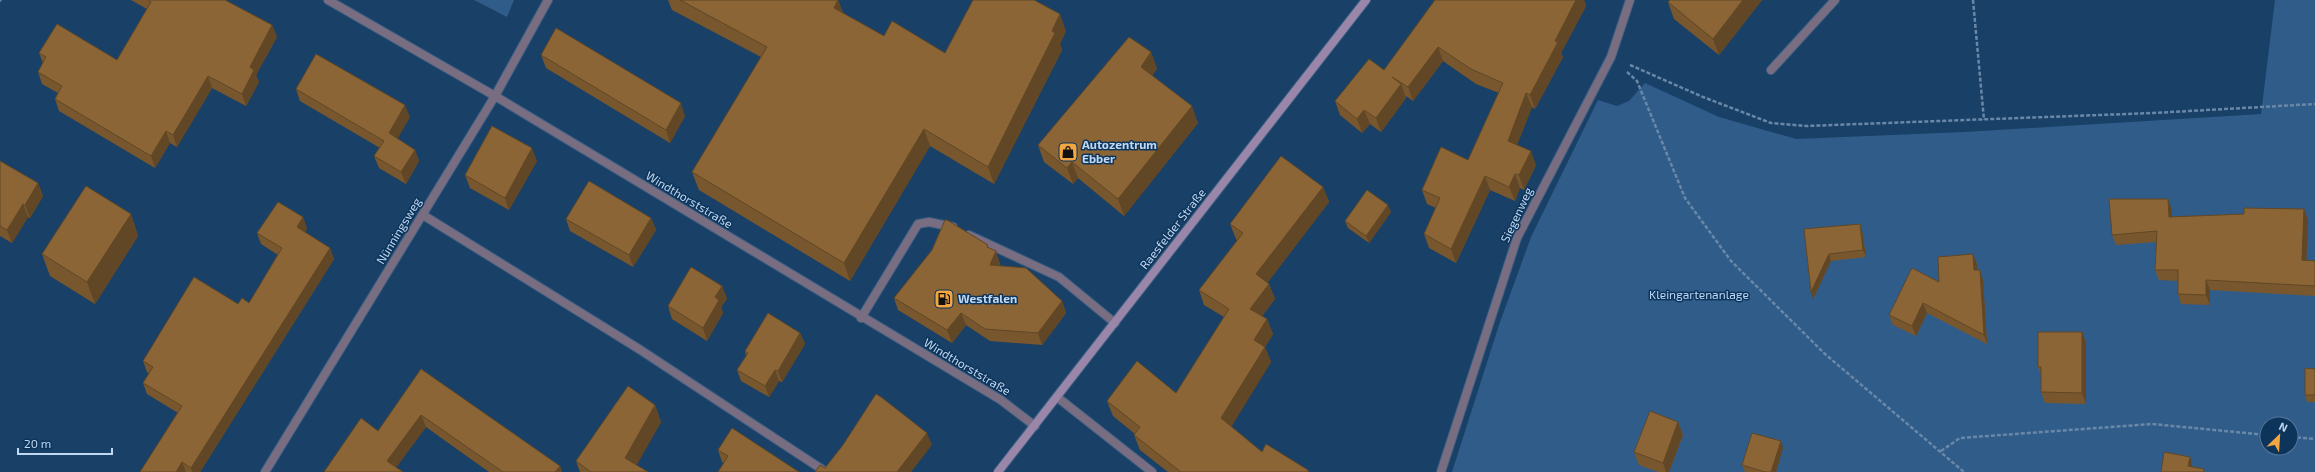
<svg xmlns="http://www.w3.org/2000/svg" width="2315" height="472" viewBox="0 0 2315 472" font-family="'Exo 2',sans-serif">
  <rect width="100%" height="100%" fill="#194067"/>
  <path fill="#305c8a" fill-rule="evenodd" d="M474 0H514L507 17Z
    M2275 0H2315V472H1452L1499 325 1531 237 1598 100 1617 106 1629 101 1645 83 1719 117 1796 139 1965 132 2261 114ZM2267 424H2291V448H2267Z"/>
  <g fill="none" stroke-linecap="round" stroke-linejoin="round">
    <defs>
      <path id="service" d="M1771 70 1835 0
        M423 215 639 349 826 472
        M969 235 1059 277 1115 323
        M861 318 918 224 929 222 953 227
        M1057 397 1152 472"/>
      <path id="minor" d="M328 0 495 96 1001 400 1035 426
        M265 472 495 96 548 0
        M1441 472 1517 238 1611 57 1630 0"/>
      <path id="secondary" d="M998 472 1366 0"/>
    </defs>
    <use href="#service" stroke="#3b5e82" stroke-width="10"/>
    <use href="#minor" stroke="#3b5e82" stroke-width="10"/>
    <use href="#secondary" stroke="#3b5e82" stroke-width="10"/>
    <path stroke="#6988a8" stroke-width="2.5" stroke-dasharray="4 2" stroke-linecap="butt" d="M1973 0 1984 120
      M0 1 1 0
      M1630 65 1703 97 1771 123 1806 126 2153 113 2315 104
      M1627 72 1637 81 1685 198 1731 261 1825 354 1964 472
      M2291 437 2315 439
      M1941 451 1960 438 2152 424 2267 435"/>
    <use href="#service" stroke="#796d82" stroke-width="8"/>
    <use href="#minor" stroke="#796d82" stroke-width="8"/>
    <use href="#secondary" stroke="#9a86a8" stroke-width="8"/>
  </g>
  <path fill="#78572e" d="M131 0H225L272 25 277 37 256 75 259 82 246 106 212 88 177 147 170 143 155 168 59 111 55 99 58 93 42 84 38 72 43 63 39 53 117 60 147 9Z
    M668 0H838L843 13 884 36 945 53 1066 31 1060 44 1062 50 994 184 930 146 850 281 699 190 692 172 761 57 672 10Z
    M1435 0H1584L1586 6 1561 53 1563 57 1535 109 1532 107 1517 145 1536 165 1524 190 1520 188 1515 201 1490 190 1456 263 1429 248 1424 234 1436 208 1427 204 1422 190 1468 160 1499 93 1476 84 1443 61 1413 101 1406 96V98L1381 132 1370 124 1362 133 1340 115 1335 101 1384 70Z
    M1670 0H1762L1719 55 1674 19 1668 2Z
    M1151 52 1157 69 1152 75 1198 123 1124 216 1078 178 1073 184 1044 162 1038 145Z
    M541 55 685 116 670 143 546 68Z
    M296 89 410 117 397 138 415 150 419 161 406 184 379 168 374 156 380 148 300 101Z
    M0 161 38 183 43 196 30 218 28 217 12 243 0 236Z
    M537 161 509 210 470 188 465 175Z
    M1323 187 1329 202 1267 283 1269 284 1275 299 1262 316 1267 319 1273 334 1265 347 1271 362 1231 426 1262 452 1308 470 1309 472H1168L1140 450 1134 435 1135 434 1113 416 1107 401 1176 393 1224 317 1204 305 1199 290 1237 241 1236 239 1230 224Z
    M2304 209 2308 220 2306 260 2315 261V296L2210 290V305L2181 304 2178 294V281L2159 280 2155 270 2156 242 2116 245 2112 235 2172 210V217L2244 214Z
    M1391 212 1369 243 1348 228 1345 221Z
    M131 214 138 236 95 304 50 276 42 254Z
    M303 217 307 229 305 232 330 248 334 259 200 472H140L178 413 147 394 143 383 149 373 147 372 143 361 238 304 249 303 278 255 261 244 257 233Z
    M651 218 656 230 633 267 570 231 566 219Z
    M1804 229 1862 231 1866 257 1831 261 1813 299Z
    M989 248 1000 263 999 266 1062 301 1066 313 1042 345 990 341 966 325 952 343 898 310 894 298Z
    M1973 254 1977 264V270L1983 280 1987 344 1927 313 1916 336 1893 325 1889 315 1939 282Z
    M722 286 727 299 721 307 723 313 707 341 672 319 668 306Z
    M2082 332 2086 343V404L2045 403 2041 392V374L2038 367Z
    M800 333 805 344 782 382 779 381 769 397 741 381 737 370 746 356 745 351Z
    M421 369 560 466 562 472H489L426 427 396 467 324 472 378 431Z
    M2315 369V402H2307L2305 395Z
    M655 405 661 422 636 465 648 472H580L576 461Z
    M1678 422 1683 435 1669 472H1658L1639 465 1634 452Z
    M1783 448 1776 472H1745L1742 465Z
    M718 450 799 472 724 463 722 462Z"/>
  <path fill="#614725" d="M838 0 845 18 834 8Z
    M1576 0H1584L1586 6 1561 53 1563 57 1535 109 1530 95 1555 41Z
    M1743 0H1762L1719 55 1713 39Z
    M1060 14 1066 31 1060 44 1062 50 994 184 988 167Z
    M272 25 277 37 256 75 259 82 246 106 242 94 250 67Z
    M1438 47 1443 61 1413 101 1408 87Z
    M1151 52 1157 69 1147 83 1141 67Z
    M208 76 212 88 177 147 173 135Z
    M1401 84 1406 98 1381 132 1376 118Z
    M1526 93 1532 107 1513 155 1508 141Z
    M681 103 685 116 670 143 666 130Z
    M405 105 410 117 394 145 389 133Z
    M1192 106 1198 123 1124 216 1118 199Z
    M1364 110 1370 124 1362 133 1357 119Z
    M924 129 930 146 850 281 844 263Z
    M166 131 170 143 155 168 151 156Z
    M532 148 537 161 509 210 505 198Z
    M415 150 419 161 406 184 401 172Z
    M1531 151 1536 165 1524 190 1519 175Z
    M1072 162 1078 178 1073 184 1067 168Z
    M1515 174 1520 188 1515 201 1509 187Z
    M1485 176 1490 190 1456 263 1451 249Z
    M38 183 43 196 30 218 25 205Z
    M1323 187 1329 202 1262 290 1256 274Z
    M2168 199 2172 210V228L2169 217Z
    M23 204 28 217 12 243 7 230Z
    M1388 205 1391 212 1369 243 1366 236Z
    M2304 209 2308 220 2306 270 2302 260Z
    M131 214 138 236 95 304 87 282Z
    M303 217 307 229 301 239 297 227Z
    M651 218 656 230 633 267 629 255Z
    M1860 224 1862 231 1866 257 1863 250Z
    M330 248 334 259 200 472H192L191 468Z
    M996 251 1000 263 994 277 990 265Z
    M1829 254 1831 261 1813 299 1811 292Z
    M1973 254 1977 264 1978 280 1974 270Z
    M1980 270 1983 280 1987 344 1984 335Z
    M2206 280 2210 290V305L2206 295Z
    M1269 284 1275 299 1255 325 1250 309Z
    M722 286 727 299 721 307 723 313 707 341 703 328 715 297Z
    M1062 301 1066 313 1042 345 1038 333Z
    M1923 303 1927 313 1916 336 1912 326Z
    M961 313 966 325 952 343 947 330Z
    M1267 319 1273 334 1260 355 1254 340Z
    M2082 332 2086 343V404L2082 393Z
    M800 333 805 344 782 382 778 371Z
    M1265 347 1271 362 1227 434 1221 418Z
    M775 370 779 381 769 397 765 386Z
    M655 405 661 422 633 472 625 458Z
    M421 415 426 427 393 472 387 461Z
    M1678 422 1683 435 1669 472H1666L1663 463Z
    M927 433 932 445 911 472H897Z
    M1781 441 1783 448 1776 472H1771Z
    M2190 457 2192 464 2191 472 2188 466Z
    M182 462 186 472H176Z
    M560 466 562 472H555Z"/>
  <path fill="#8b6535" stroke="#614725" d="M148 0H225L272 25 250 67 254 70 242 94 208 76 173 135 166 131 151 156 55 99 62 86 38 72 46 57 39 53 57 24 117 60 151 2Z
    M680 0H838L834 8 884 36 892 21 945 53 973 0H1034L1060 14 1052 31 1055 33 988 167 924 129 844 263 692 172 767 47Z
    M1435 0H1576L1555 41 1558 42 1530 95 1526 93 1508 141 1531 151 1519 175 1515 174 1509 187 1485 176 1451 249 1424 234 1440 198 1422 190 1441 147 1468 160 1503 83 1471 69 1438 47 1408 87 1392 77 1401 84 1376 118 1364 110 1357 119 1335 101 1369 59 1384 70Z
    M1670 0H1743L1713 39 1668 2Z
    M556 28 681 103 666 130 541 55Z
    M1129 37 1151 52 1141 67 1192 106 1118 199 1072 162 1067 168 1038 145Z
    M316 54 405 105 389 133 415 150 401 172 374 156 384 141 296 89Z
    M492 126 532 148 505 198 465 175Z
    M1281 156 1323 187 1256 274 1269 284 1250 309 1267 319 1254 340 1265 347 1221 418 1262 452 1266 444 1308 470 1307 472H1181L1134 435 1140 427 1107 401 1137 361 1176 393 1229 309 1199 290 1243 233 1230 224Z
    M0 161 38 183 25 205 23 204 7 230 0 226Z
    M589 181 651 218 629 255 566 219Z
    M86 186 131 214 87 282 42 254Z
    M1367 190 1388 205 1366 236 1345 221Z
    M2109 199H2168L2169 217 2244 214V208L2304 209 2302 260 2315 261V286L2206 280V295L2178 294V270H2155L2157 231 2112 235Z
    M278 202 303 217 297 227 330 248 191 468 182 462 176 472H140L182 406 143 383 153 367 143 361 194 277 238 304 242 298 249 303 282 248 257 233Z
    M945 220H947L988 245 987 247 996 251 990 265 1026 268 1062 301 1038 333 985 329 961 313 947 330 894 298 932 250Z
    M1860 224 1863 250 1829 254 1811 292 1804 229Z
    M1973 254 1974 270H1980L1984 335 1923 303 1912 326 1889 315 1912 268 1939 282 1938 257Z
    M691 267 722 286 715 297 719 300 703 328 668 306Z
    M768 313 800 333 778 371 775 370 765 386 737 370 748 353 745 351Z
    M2038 332H2082V393L2041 392V367H2038Z
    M2305 368 2315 369V395H2305Z
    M421 369 560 466 555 472H503L421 415 387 461 403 472H324L361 418 378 431Z
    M628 386 655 405 625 458 648 472H591L576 461Z
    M876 394 881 397 927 433 897 472H815L820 465 825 468 843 445Z
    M1650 411 1678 422 1663 463 1634 452Z
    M732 428 799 472H718L728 456 718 450Z
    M1752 433 1781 441 1771 472H1765L1742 465Z
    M2164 452 2190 457 2188 466 2204 469V472H2161Z"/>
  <defs>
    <symbol id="shop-square" viewBox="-11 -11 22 22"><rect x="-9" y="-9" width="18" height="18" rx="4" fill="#f1a63f" stroke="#0d355c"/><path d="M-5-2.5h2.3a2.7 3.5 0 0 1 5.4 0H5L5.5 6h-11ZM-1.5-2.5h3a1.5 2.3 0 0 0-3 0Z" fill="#111"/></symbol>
    <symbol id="fuel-square" viewBox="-11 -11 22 22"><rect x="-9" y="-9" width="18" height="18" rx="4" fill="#f1a63f" stroke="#0d355c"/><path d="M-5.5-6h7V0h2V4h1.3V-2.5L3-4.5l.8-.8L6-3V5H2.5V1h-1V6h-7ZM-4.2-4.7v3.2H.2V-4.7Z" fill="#111"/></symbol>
  </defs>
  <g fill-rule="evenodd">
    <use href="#shop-square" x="1057" y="141" width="22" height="22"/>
    <use href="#fuel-square" x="933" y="288" width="22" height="22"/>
  </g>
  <g text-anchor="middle" stroke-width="3" stroke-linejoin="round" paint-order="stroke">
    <g font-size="12" font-weight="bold" fill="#c2d8f0" stroke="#0d355c" text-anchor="start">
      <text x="1082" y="149">Autozentrum<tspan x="1082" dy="14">Ebber</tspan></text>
      <text x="958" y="303">Westfalen</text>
    </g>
    <g font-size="12" fill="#c2d8f0" stroke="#0d355c">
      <text transform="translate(689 200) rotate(31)" y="4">Windthorststraße</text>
      <text transform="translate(1517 215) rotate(-65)" y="4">Siegenweg</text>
      <text transform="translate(1173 229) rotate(-52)" y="4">Raesfelder Straße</text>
      <text transform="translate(399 231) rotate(-59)" y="4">Nünningsweg</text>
      <text transform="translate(967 367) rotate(31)" y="4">Windthorststraße</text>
    </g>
    <g font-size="12" fill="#bad6f5" stroke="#0d355c">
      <text x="1699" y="299">Kleingartenanlage</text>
    </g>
  </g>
  <g transform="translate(2279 436) rotate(25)"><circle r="19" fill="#0d355c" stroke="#557697"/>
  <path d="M0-3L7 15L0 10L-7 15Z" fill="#f1a63f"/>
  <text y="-6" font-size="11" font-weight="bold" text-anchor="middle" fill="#c2d8f0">N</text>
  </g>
  <path d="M18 448v6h94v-6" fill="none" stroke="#c2d8f0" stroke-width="2"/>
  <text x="24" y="448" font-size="12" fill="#c2d8f0" stroke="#0d355c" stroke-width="3" paint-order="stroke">20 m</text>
</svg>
